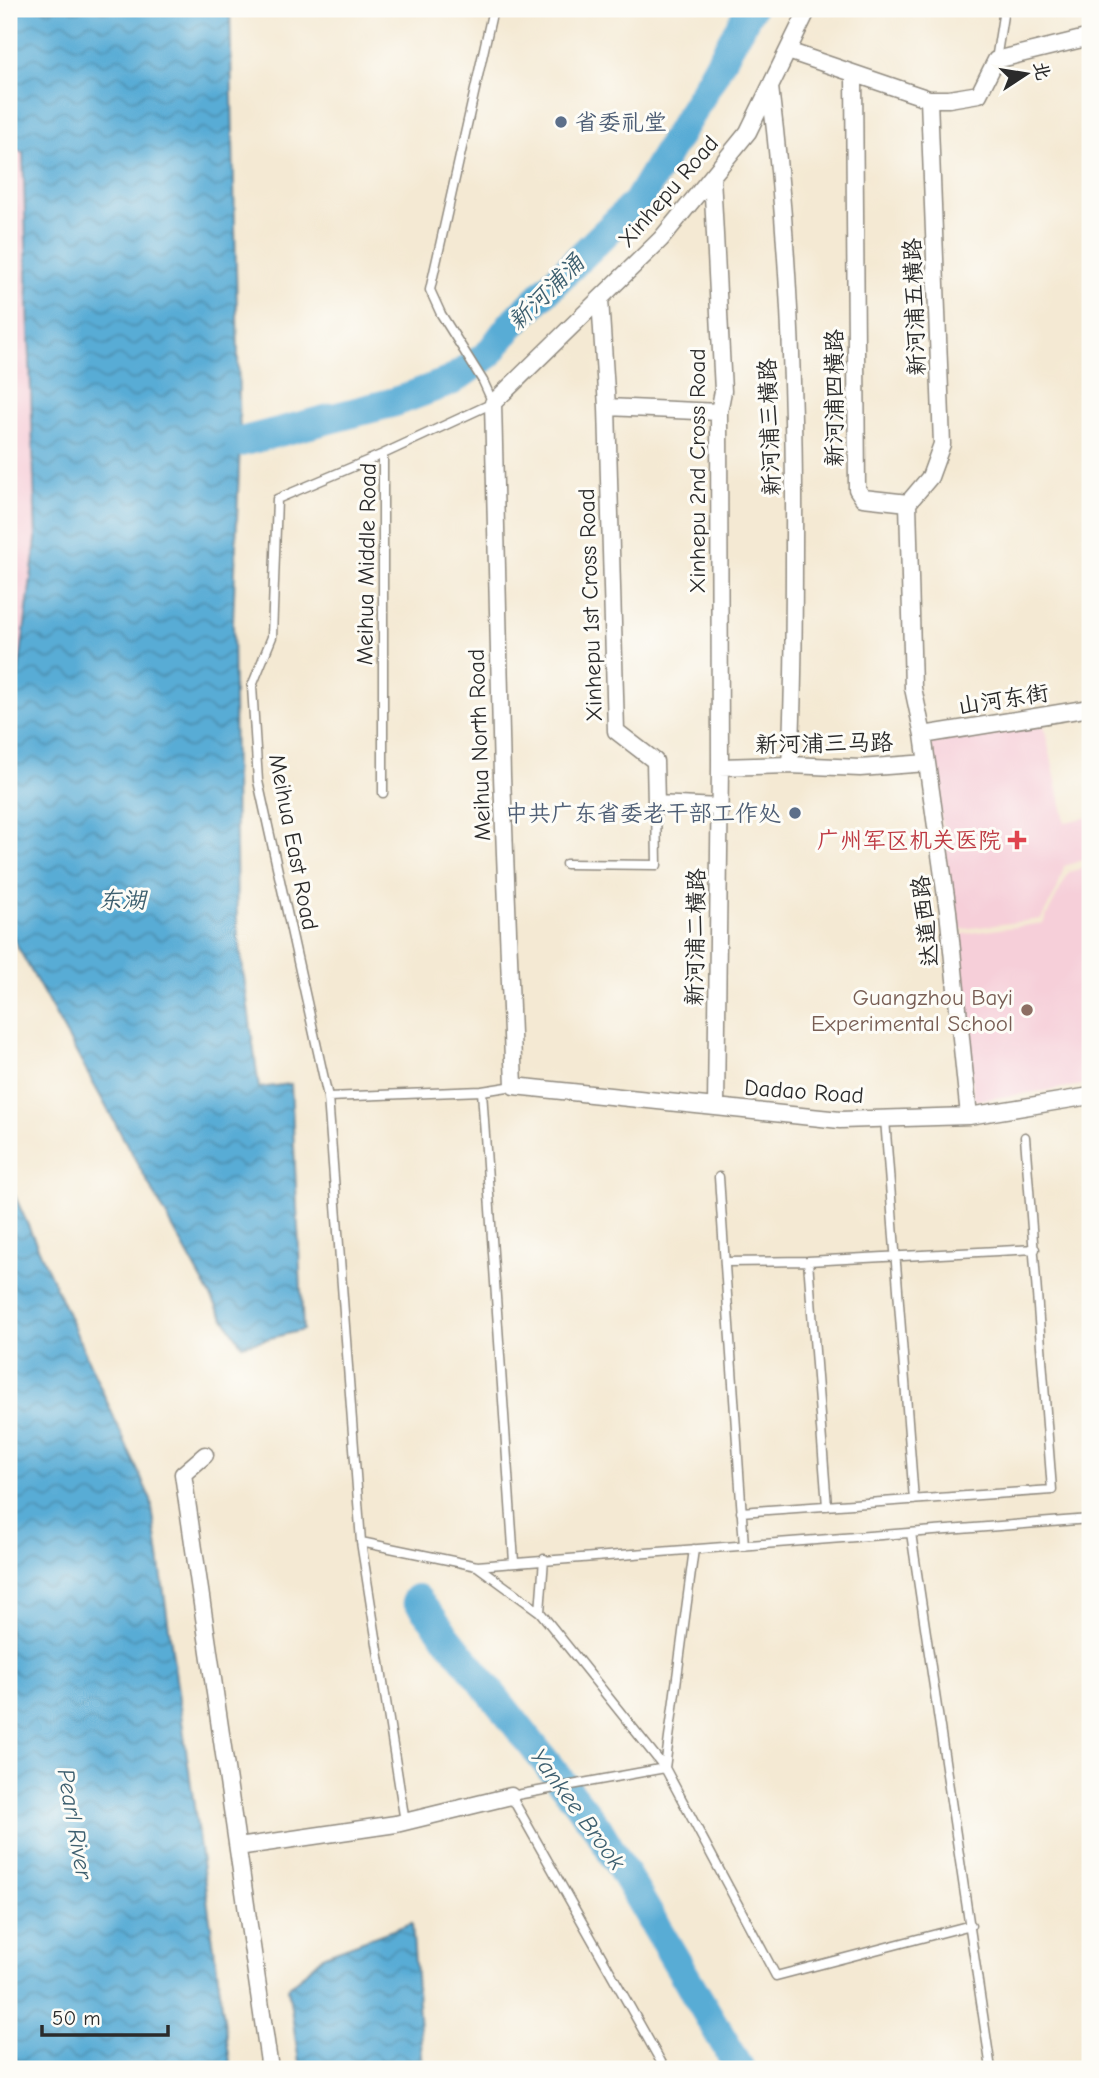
<svg xmlns="http://www.w3.org/2000/svg" width="1099" height="2078" viewBox="0 0 1099 2078" font-family="'Comic Neue','LXGW WenKai TC',sans-serif">
  <defs>
    <pattern id="water-waves" width="16" height="10" patternUnits="userSpaceOnUse" patternTransform="scale(1.75)"><rect width="16" height="10" fill="#59acd5"/><path d="M0 5q4-4 8 0t8 0" fill="none" stroke="#4a8cad"/></pattern>
  </defs>
  <rect width="100%" height="100%" fill="#fdfcf7"/>
  <filter id="ink" filterUnits="userSpaceOnUse"><feTurbulence type="fractalNoise" baseFrequency=".0143" numOctaves="2"/><feDisplacementMap in="SourceGraphic" scale="14" xChannelSelector="R" yChannelSelector="G"/><feConvolveMatrix kernelMatrix="1 2 1 2 8 2 1 2 1" color-interpolation-filters="sRGB"/></filter>
  <filter id="wash" filterUnits="userSpaceOnUse"><feTurbulence type="fractalNoise" baseFrequency=".00686" numOctaves="4" result="noise"/><feDisplacementMap in="SourceGraphic" scale="28" xChannelSelector="R" yChannelSelector="G"/><feGaussianBlur stdDeviation="1.57" result="paint"/><feColorMatrix in="noise" values="0 0 0 0 0 0 0 0 0 0 0 0 0 0 0 0 0 1.4 0 .05"/><feComposite in="paint" operator="in"/></filter>
  <g filter="url(#wash)">
    <rect width="100%" height="100%" fill="#f4e9d3"/>
    <path fill="#f6cfd9" d="M9 146 23 153 36 540 9 747Z
      M1044 726 1065 822 1090 817V858L1064 866 1057 890 1041 919 956 930 930 740Z
      M1090 866V1084L974 1101 957 935 1043 923 1069 872Z"/>
    <path fill="url(#water-waves)" stroke="#426c80" stroke-width="2" d="M9 9H230L240 442 233 623 237 925 259 1088 291 1084 303 1330 242 1345 219 1311 9 931V747L36 540 23 153 9 146Z
      M9 1183 151 1500 231 2069H9Z
      M412 1923 423 2069H300L288 1988 324 1955Z"/>
    <g fill="none" stroke-linecap="round" stroke-linejoin="round">
      <path stroke="#59acd5" stroke-width="30" d="M240 442 395 402 451 381 489 354 510 326 638 201 703 93 750 9
        M417 1599 597 1827 740 2069"/>
    </g>
  </g>
  <g filter="url(#ink)">
    <g fill="none" stroke-linecap="round" stroke-linejoin="round">
      <defs>
        <path id="lane" d="M996 60 1004 9
          M383 454 277 499 272 637 252 686 258 781 328 1097 361 1542 405 1822
          M383 793V454L493 403 483 381 441 314 430 290 493 9
          M566 864 657 865 656 804
          M514 1086 482 1091 514 1562
          M328 1097 482 1091
          M885 1119 914 1500
          M719 1177 744 1546
          M808 1261 827 1506
          M725 1262 808 1261 1035 1249
          M741 1512 1052 1490 1025 1137
          M911 1533 991 2069
          M361 1542 477 1566 1090 1519
          M477 1566 540 1612 665 1768 776 1976 971 1925
          M540 1612 544 1559
          M665 2069 511 1796 665 1768 694 1549"/>
        <path id="street" d="M808 9 748 132 661 239 493 403 502 776 514 1086 840 1120 969 1116 1090 1096
          M788 51 929 99H949L979 94 996 60 1090 37
          M854 74 857 489 863 498 908 503
          M770 87C789 240 795 394 794 548 794 620 794 693 790 765
          M712 176 723 391 719 412 720 767 716 1107
          M600 299 607 407 719 412
          M607 407 616 731 655 761 656 804 719 807
          M908 503 913 688 923 735 948 911 969 1116
          M908 503 930 477 942 444 929 99
          M923 735 1090 708
          M720 767 790 765 860 768 927 763
          M205 1455 183 1474 270 2069
          M238 1847 396 1824 511 1796"/>
      </defs>
      <use href="#lane" stroke="#908a7f" stroke-width="11"/>
      <use href="#street" stroke="#908a7f" stroke-width="19"/>
      <use href="#lane" stroke="#fff" stroke-width="8"/>
      <use href="#street" stroke="#fff" stroke-width="16"/>
    </g>
  </g>
  <g fill="#5c6f8a" stroke="#fdfcf7" stroke-width="2.5">
    <circle cx="561" cy="122" r="7"/>
    <circle cx="795" cy="813" r="7"/>
  </g>
  <path fill="#e0444e" stroke="#fdfcf7" stroke-width="2.5" d="M1013.5 829.5h7v7h7v7h-7v7h-7v-7h-7v-7h7z"/>
  <circle fill="#8d6e63" stroke="#fdfcf7" stroke-width="2.5" cx="1027" cy="1010" r="7"/>
  <g text-anchor="middle" stroke-width="6" stroke-linejoin="round" paint-order="stroke">
    <g font-size="23" fill="#4e5e75" stroke="#fdfcf7" text-anchor="start">
      <text x="575" y="130">省委礼堂</text>
      <text x="781" y="821" text-anchor="end">中共广东省委老干部工作处</text>
    </g>
    <g font-size="23" fill="#2b2b2b" stroke="#fdfcf7">
      <text transform="translate(668 191) rotate(-49)" y="8">Xinhepu Road</text>
      <text transform="translate(914 307) rotate(-92)" y="8">新河浦五横路</text>
      <text transform="translate(834 398) rotate(-90)" y="8">新河浦四横路</text>
      <text transform="translate(769 427) rotate(-92)" y="8">新河浦三横路</text>
      <text transform="translate(697 471) rotate(-90)" y="8">Xinhepu 2nd Cross Road</text>
      <text transform="translate(366 564) rotate(-89)" y="8">Meihua Middle Road</text>
      <text transform="translate(590 605) rotate(-92)" y="8">Xinhepu 1st Cross Road</text>
      <text transform="translate(1003 699) rotate(-9)" y="8">山河东街</text>
      <text transform="translate(824 743) rotate(-1)" y="8">新河浦三马路</text>
      <text transform="translate(479 745) rotate(-92)" y="8">Meihua North Road</text>
      <text transform="translate(294 842) rotate(79)" y="8">Meihua East Road</text>
      <text transform="translate(925 921) rotate(-97)" y="8">达道西路</text>
      <text transform="translate(695 937) rotate(-89)" y="8">新河浦二横路</text>
      <text transform="translate(804 1091) rotate(4)" y="8">Dadao Road</text>
    </g>
    <g font-size="23" fill="#be3a42" stroke="#fdfcf7" text-anchor="end">
      <text x="1001" y="848">广州军区机关医院</text>
    </g>
    <g font-size="23" fill="#785e54" stroke="#fdfcf7" text-anchor="end">
      <text x="1013" y="1005">Guangzhou Bayi<tspan x="1013" dy="26">Experimental School</tspan></text>
    </g>
    <g font-size="24" font-style="italic" fill="#3d5f6f" stroke="#fdfcf7">
      <text transform="translate(546 292) rotate(-45)" y="8">新河浦涌</text>
      <text x="122" y="908">东湖</text>
      <text transform="translate(578 1809) rotate(54)" y="8">Yankee Brook</text>
      <text transform="translate(75 1824) rotate(80)" y="8">Pearl River</text>
    </g>
  </g>
  <rect width="1099" height="2078" fill="none" stroke="#fdfcf7" stroke-width="35"/>
  <g transform="translate(1026 74) rotate(78)" stroke="#fdfcf7" stroke-width="5" paint-order="stroke">
  <path d="M0-5L12 26L0 18L-12 26Z" fill="#2b2b2b"/>
  <text y="-10" font-size="19" font-weight="bold" text-anchor="middle" fill="#2b2b2b">北</text>
  </g>
  <path d="M42 2025v10h126v-10" fill="none" stroke="#2b2b2b" stroke-width="3.5"/>
  <text x="52" y="2025" font-size="21" fill="#2b2b2b" stroke="#fdfcf7" stroke-width="5" paint-order="stroke">50 m</text>
</svg>
